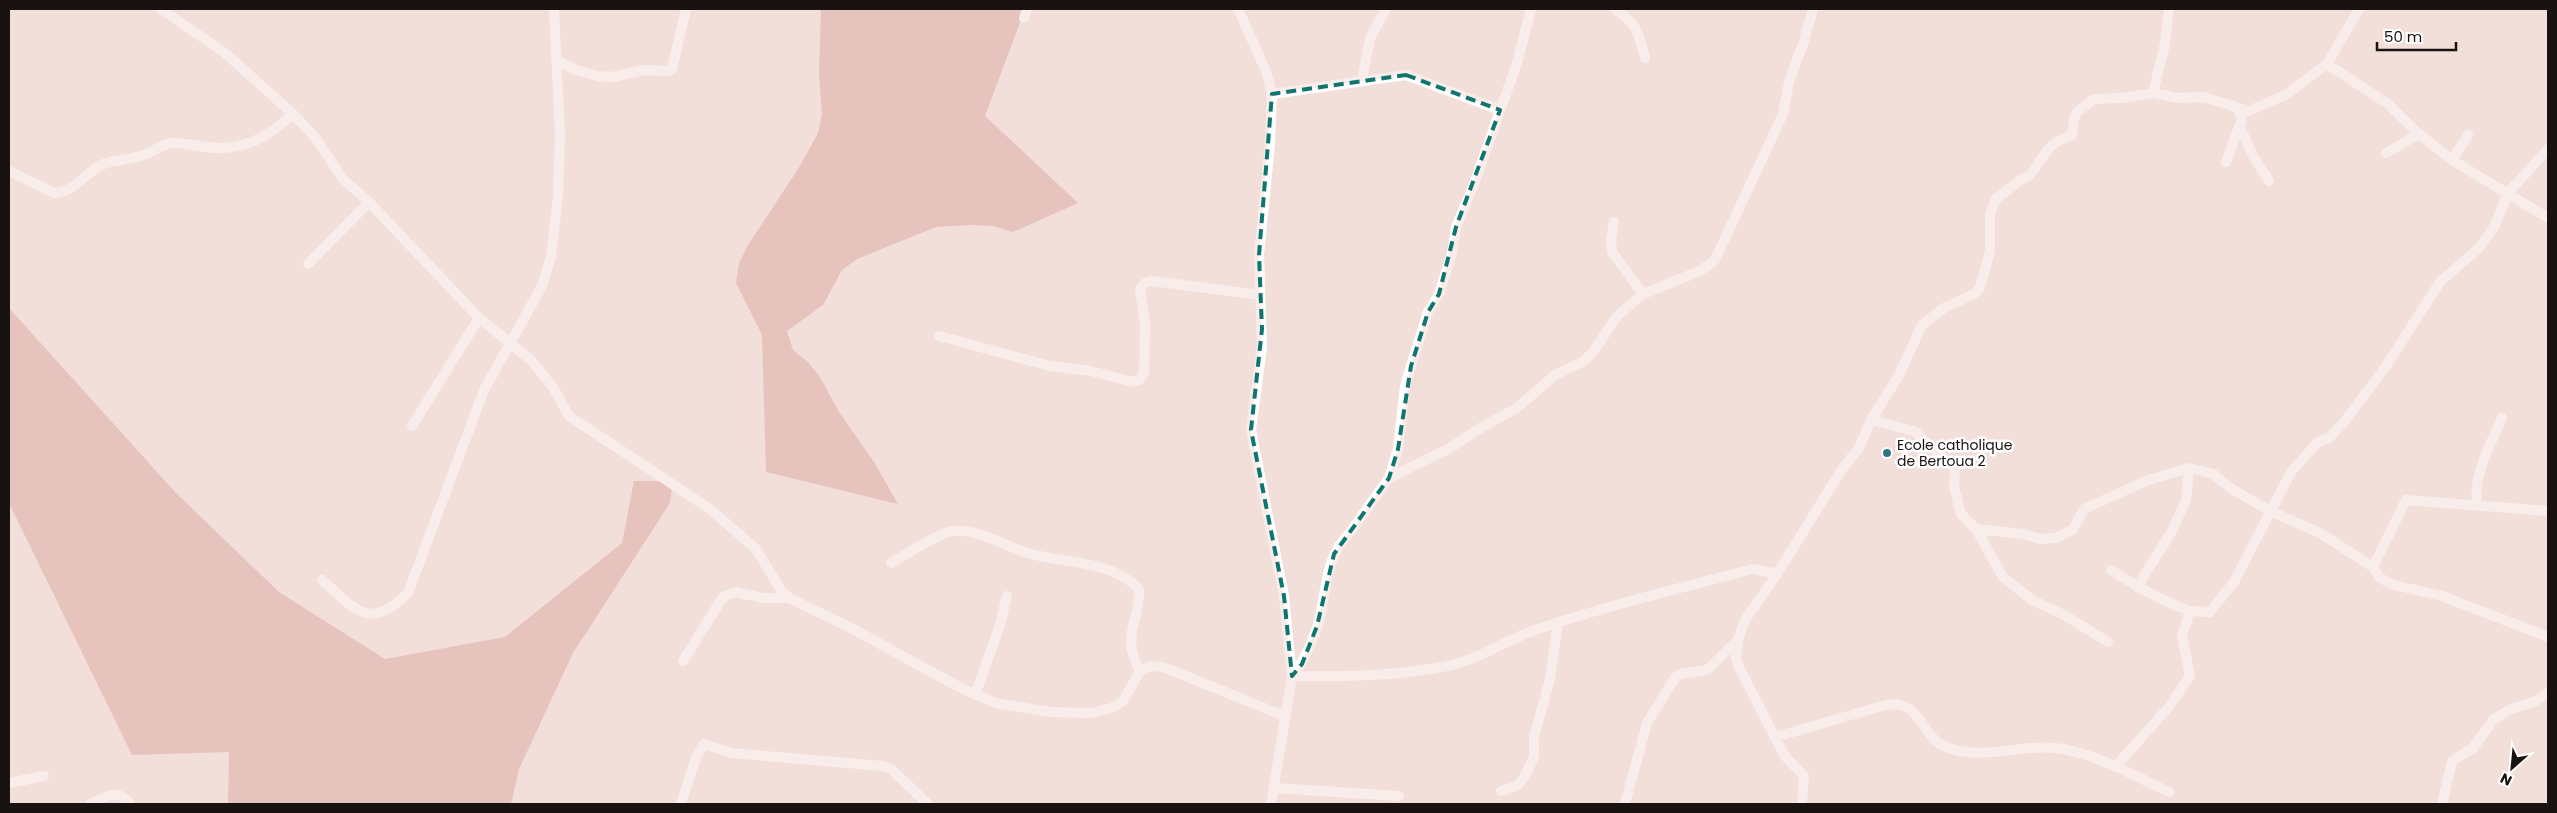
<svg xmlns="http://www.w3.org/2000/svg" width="2557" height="813" viewBox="0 0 2557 813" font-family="Poppins,sans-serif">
  <rect width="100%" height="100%" fill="#f3dfda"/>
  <path fill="#d7a397" d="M821 9H1025L985 116 1078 203 1013 232 993 226 973 225 936 227 857 259 842 270 823 305 787 331 793 350 808 362 820 377 839 412 874 462 898 504 766 472 762 335 736 283 739 263 748 245 800 166 818 133 822 114 819 74Z
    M9 308 176 493 279 592 385 659 505 637 622 543 634 481H673L670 503 573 653 519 769 511 804H228L229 752 132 755 9 503Z"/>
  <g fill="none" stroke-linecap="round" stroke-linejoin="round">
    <path stroke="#fff" stroke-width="10" d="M161 9 225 53 293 114 315 137 343 179 369 202 479 318 532 361 554 389 569 416 710 509 756 549 781 590 789 598 849 627 961 688 995 703 1051 712 1091 713 1112 708 1123 701 1140 671 1149 666 1163 667 1284 716
      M1238 9 1266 71 1272 94 1270 144 1259 255 1262 347 1251 430 1284 596 1292 676 1271 804
      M1615 9C1637 23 1639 34 1645 58
      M1024 18 1027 9
      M558 61 576 70 598 76 612 77 645 70 669 71 672 69 686 9
      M2327 64 2388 104 2419 134 2452 160 2548 218
      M1362 80 1370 38 1386 9
      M2153 93 2165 44 2169 9
      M1272 94 1406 75 1500 110
      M2240 127 2252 154 2269 181
      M2386 153 2419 134
      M2452 160 2468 135
      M2226 162 2242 119 2238 109
      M9 171 54 193C81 191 86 167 110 162 120 160 130 159 140 156 151 154 161 144 172 143 189 142 205 149 222 148 252 147 272 133 293 114
      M1614 222 1611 239 1612 252 1643 294
      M308 264 369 202
      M939 336 1050 366 1091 371 1133 382 1139 380 1144 373 1145 324 1140 289 1145 283 1152 281 1260 295
      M1871 420 1914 431 1955 469 1954 487 1961 514 1976 529 2003 577 2032 600 2066 616 2108 642
      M412 426 479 318
      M1389 478 1450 448 1482 427 1517 408 1555 375 1584 361 1593 352 1617 316 1643 294 1700 271 1715 260 1783 114 1789 82 1804 41 1813 9
      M2477 505C2473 474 2490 446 2502 418
      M1976 529 2023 534 2040 539 2056 538 2073 529 2084 509 2148 480 2189 468 2213 474 2232 489 2272 512 2320 533 2373 567 2380 578 2394 585 2442 596 2548 637
      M891 563C904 556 940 532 952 531 979 529 1003 545 1028 553 1063 564 1112 560 1139 589 1140 624 1120 634 1140 671
      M2373 567 2406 500 2548 511
      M2111 570C2137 587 2161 601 2190 611
      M1777 574 1842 469 1859 448 1871 420 1899 375 1922 325 1944 308 1974 294 1980 288 1990 251V214L1996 199 2019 181 2030 175 2049 148 2056 142 2072 135 2074 119 2077 112 2094 99 2122 98 2153 93 2178 98 2204 97 2249 111 2287 94 2327 64 2359 9
      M322 580C355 609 369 632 408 593L484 390 542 286 551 257 558 196 560 135 554 9
      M2137 587 2172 531 2186 500 2189 468
      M683 661 723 597 735 592 764 598H789
      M1292 676C1344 677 1396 676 1447 666 1479 660 1507 639 1538 629 1609 605 1681 588 1753 569L1777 574 1745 620 1738 640 1736 657 1738 665 1784 755 1804 776 1802 804
      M1292 676C1304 662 1312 643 1318 625 1326 596 1325 556 1348 535L1389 478 1398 449 1405 386 1411 366 1428 312 1439 294 1452 253 1456 227 1473 187 1517 63 1531 9
      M975 695 1000 625 1007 596
      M1775 737C1804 729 1833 720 1862 712 1872 709 1885 704 1896 704 1922 707 1924 739 1946 747 1983 762 2024 742 2063 749 2100 756 2135 776 2169 792
      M2115 767 2168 708 2190 676 2182 635 2190 611 2210 612 2234 582 2291 472 2318 442 2329 438 2344 422 2384 369 2440 282 2479 248 2494 227 2508 193 2548 149
      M9 783 44 776
      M1274 788 1399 796
      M1501 791 1517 786 1524 778 1534 757V737L1550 679 1558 622
      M90 804C108 797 114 787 130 803
      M681 804 697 755 704 744 731 753 883 766 891 769 928 804
      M1625 804 1647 723 1675 678 1680 674 1707 670 1738 640
      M2442 804 2452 761 2473 748 2494 719 2511 709 2536 701 2548 693"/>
  </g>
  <path d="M0 0H2557V813H0ZM1406 75 1500 110 1456 227 1439 294 1428 312 1411 366 1398 449 1389 478 1334 554 1317 626 1302 664 1292 676 1284 596 1251 430 1262 329 1259 255 1272 94Z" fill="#f3dfda" fill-opacity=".55" fill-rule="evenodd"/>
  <path fill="none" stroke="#0f766e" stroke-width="4" stroke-dasharray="10 6" stroke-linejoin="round" d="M1406 75 1500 110 1456 227 1439 294 1428 312 1411 366 1398 449 1389 478 1334 554 1317 626 1302 664 1292 676 1284 596 1251 430 1262 329 1259 255 1272 94Z"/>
  <circle fill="#317685" stroke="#fff" stroke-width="2" cx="1887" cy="453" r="5"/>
  <g text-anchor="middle" stroke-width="5" stroke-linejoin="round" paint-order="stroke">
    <g font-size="14" fill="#181210" stroke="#fff" text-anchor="start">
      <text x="1897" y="450">Ecole catholique<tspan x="1897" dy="16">de Bertoua 2</tspan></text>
    </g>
  </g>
  <rect width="2557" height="813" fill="none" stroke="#181210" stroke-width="20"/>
  <g transform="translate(2512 768) rotate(207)" stroke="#ffffff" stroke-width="4" paint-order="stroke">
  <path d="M0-4L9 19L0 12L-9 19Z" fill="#181210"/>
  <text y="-8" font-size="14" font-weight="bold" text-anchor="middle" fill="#181210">N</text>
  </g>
  <path d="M2377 42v8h79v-8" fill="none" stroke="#181210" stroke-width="2.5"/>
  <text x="2384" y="42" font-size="15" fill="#181210" stroke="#ffffff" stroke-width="4" paint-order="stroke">50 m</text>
</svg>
